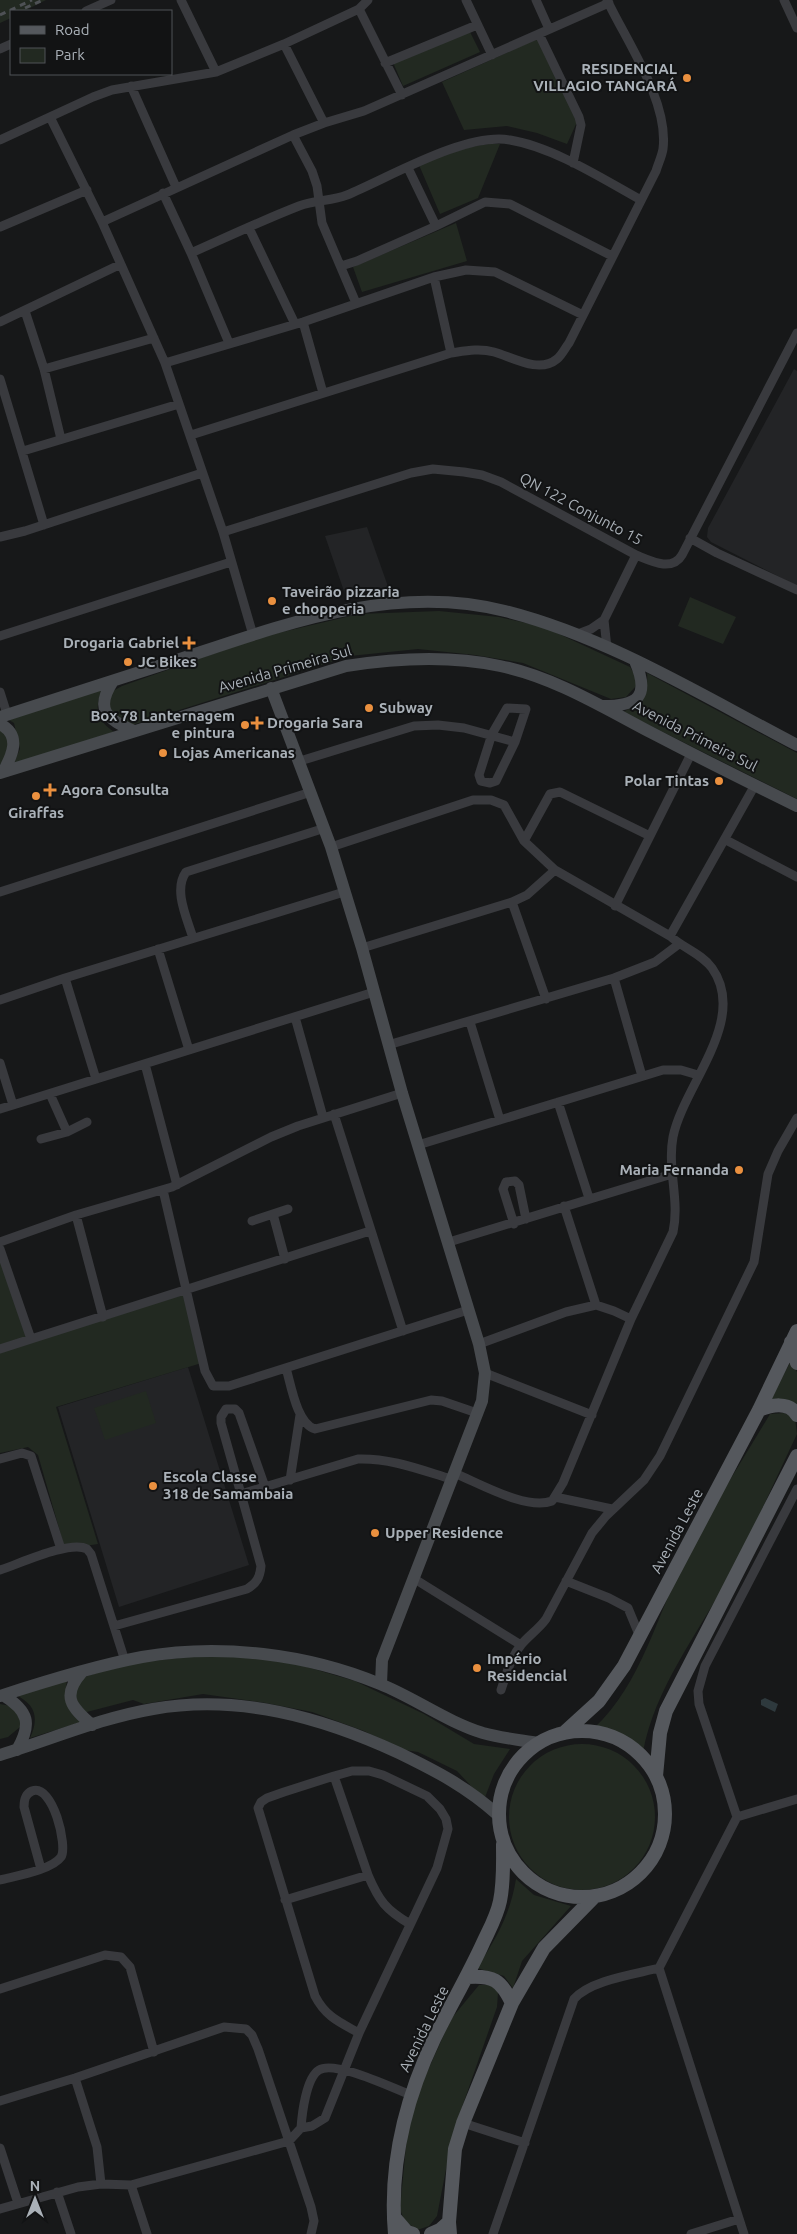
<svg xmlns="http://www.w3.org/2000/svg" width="797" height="2234" viewBox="0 0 797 2234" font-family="Ubuntu,sans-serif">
  <rect width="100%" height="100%" fill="#171819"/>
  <path fill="#232426" d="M794 369 797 371V586L711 542 707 537 708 528Z
    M367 527 391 595 346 597 325 536Z
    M188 1367 249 1565 119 1607 58 1407Z"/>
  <path fill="#222921" d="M0 0H46L24 11H11V18L0 23Z
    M469 30 480 52 403 86 392 60Z
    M539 38 577 122 567 144 537 133 507 126 464 130 442 82Z
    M489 144H500L478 198 440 214 419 165 463 148Z
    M456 223 467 261 362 292 353 267Z
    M690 597 736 617 723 644 678 626Z
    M439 611 499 617 544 627 630 667 636 677V686L626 697 611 699 523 663 475 655 418 649 350 656 129 726 121 722 109 707 111 692 122 686 261 637 359 614Z
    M647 673 797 753V799L623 712C640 705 649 692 647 673Z
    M102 689C94 709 97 720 114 732L12 766 20 749 14 723 9 720Z
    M0 730 5 731 11 750 0 765Z
    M0 1257 27 1338 0 1346Z
    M188 1286 205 1362 56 1407 98 1544 65 1549 38 1455 28 1447 0 1453V1349Z
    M791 1361 797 1372V1406L768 1404Z
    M146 1391 156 1423 105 1440 94 1408Z
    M784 1413 795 1418 797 1434C774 1482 753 1531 728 1578 697 1635 655 1688 643 1752L621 1736 594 1728C642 1684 658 1611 687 1555 712 1507 742 1461 770 1414Z
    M199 1656 251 1657 300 1665 355 1681 424 1714 474 1744 510 1749 494 1774 484 1800 457 1771 418 1752 404 1750 364 1731 312 1712 266 1703 203 1694 144 1704 133 1700 83 1713 72 1689 84 1677 130 1663Z
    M67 1680 65 1694 81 1722 30 1738C39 1718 36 1705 16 1695Z
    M0 1704 11 1706 20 1717V1727L8 1737 0 1739Z
    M509 1817a73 73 0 1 1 146 0a73 73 0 1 1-146 0Z
    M516 1879 534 1895 571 1906 522 1961 513 1988 504 1976 477 1968C497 1937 510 1915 516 1879Z
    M479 1985H493L498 1993 497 2007 453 2133 437 2216 429 2226 417 2230 404 2220 400 2209 408 2125 419 2090 451 2019Z"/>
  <path fill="#2e393d" d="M765 1698 778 1704 775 1712 761 1705V1700Z"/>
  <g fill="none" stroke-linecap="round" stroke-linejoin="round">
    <path stroke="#393a3e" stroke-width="9" d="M181 0 216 72
      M466 0 492 55
      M536 0 549 29
      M784 0 797 28
      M359 9 402 95
      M86 11 111 0
      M539 34 579 117 581 125 573 163
      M284 44 324 123
      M0 49 11 44
      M385 63 477 25
      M131 86 176 187
      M50 117 102 222 165 363 223 532 253 635
      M293 135 312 171 317 186 322 223 356 303
      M0 140 93 97 112 90 216 72 284 44 359 9 368 0
      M408 168 436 226
      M163 193 191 253C227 237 263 220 299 206 315 200 332 201 347 195 390 177 466 132 510 140 553 147 603 179 641 200
      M102 222 293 135 324 123 364 111 609 3
      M0 227 87 190
      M249 228 295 324
      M191 253 229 343
      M341 266 357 261 436 226 485 202 510 204 612 256
      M434 277 451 353
      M25 311 44 369 61 439
      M0 322 119 265
      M303 322 323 393
      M165 363 303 322 434 277 466 270 495 272 583 315
      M44 369 154 338
      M0 379 44 525
      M191 435 451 353C465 351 479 348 494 352 512 357 539 374 557 359 562 355 565 348 569 343L656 171C658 164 662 156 663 149 669 102 627 42 607 0
      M23 451 179 404
      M223 532 411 473 433 469 464 472 482 475 501 482 636 555C651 561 672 572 682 555L797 333
      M0 537 25 531 202 473
      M690 538 717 553 797 590
      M604 620 607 648
      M578 634 591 629 604 620 636 555
      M0 636 231 562
      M0 692 7 714
      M300 761 414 726 438 725 464 728 515 742 496 781 490 783 481 781 479 775 492 734 507 708 526 709 515 742
      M726 840 797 877
      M524 841 550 794 560 792 650 836
      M331 847 473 800H491L504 805 524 841 555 870 670 936C683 948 702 954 712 968 749 1020 683 1086 673 1137 667 1169 680 1200 673 1232L631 1319 563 1483 552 1501C527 1511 479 1483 454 1473
      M0 892 311 792
      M512 902 546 999
      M615 906 691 754
      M670 936 755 785
      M193 938C187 918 173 890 186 872L325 828
      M362 948 512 902 527 895 555 870
      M158 949 189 1050
      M65 978 96 1079
      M614 978 642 1076
      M0 1000 65 978 344 892
      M295 1017 323 1117
      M470 1022 500 1120
      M388 1045 614 978 655 962 679 944
      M0 1063 13 1105 374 992
      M145 1064 177 1185
      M50 1094 67 1132
      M558 1102 589 1198
      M0 1109 13 1105
      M334 1114 403 1331
      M41 1139 67 1132 87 1122
      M418 1145 663 1070H681L698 1075
      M163 1190 205 1371 213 1386H229L468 1310
      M564 1206 596 1305
      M273 1214 285 1259
      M76 1215 103 1317
      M252 1221 288 1209
      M514 1224 503 1189 506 1182 515 1181 519 1185 526 1219
      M0 1242 76 1215 172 1187 271 1137 298 1126 402 1093
      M449 1242 672 1174
      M0 1249 31 1339 370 1231
      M479 1344 566 1312 596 1305 614 1311 631 1319
      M0 1349 31 1339
      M286 1368C291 1385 297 1424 315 1429L431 1400 442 1401 477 1413
      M485 1373 592 1415
      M0 1459 22 1453 31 1456 61 1549
      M290 1480 300 1415
      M241 1494 221 1423V1417L226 1409H235L239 1413 265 1487
      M555 1497 612 1509
      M0 1570C19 1564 70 1540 87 1549L91 1554 125 1661
      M413 1578 521 1645
      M566 1581 609 1598 628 1608 640 1637
      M114 1626 247 1589C257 1583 260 1577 261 1566L241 1494 358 1459C391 1458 421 1470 451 1479
      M501 1690C506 1675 511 1657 521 1645 528 1636 539 1629 546 1619L592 1533 606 1516 644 1480 660 1456 754 1262 768 1174 778 1151 797 1118
      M737 1817 699 1704 698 1691 705 1666 797 1489
      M368 1875C379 1901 386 1910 410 1924
      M0 1880C15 1876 52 1870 61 1857 68 1847 53 1783 32 1791 25 1794 24 1800 24 1807L41 1869
      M285 1900 368 1875 334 1776
      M0 1989 105 1955 121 1957 130 1967 154 2052
      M75 2078 97 2147 101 2184
      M0 2101 75 2078 224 2027 246 2029 252 2035 258 2049 311 2207 314 2221 311 2234
      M463 2123 525 2143
      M301 2128C302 2114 306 2078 319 2070 335 2060 392 2088 411 2095
      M0 2148 18 2203
      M131 2185 147 2234
      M57 2192 71 2234
      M0 2209 78 2187 101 2184 131 2185 289 2141 301 2128 312 2126 325 2118 359 2033 437 1868 448 1829 446 1819 440 1809 427 1796 383 1775 369 1771H352L334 1776 284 1792 267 1798 261 1802 258 1808 315 1996C326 2017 339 2022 359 2033
      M493 2234 574 1999C590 1980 636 1974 659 1968
      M691 2234 739 2219
      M744 2234 659 1968 737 1817 797 1799"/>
    <path stroke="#474a4e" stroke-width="12" d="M113 681C94 710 107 719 134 731
      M271 688 331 847 362 948 402 1093 479 1344 485 1373 482 1401 382 1660 381 1684
      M603 706C639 706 650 696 635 661
      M0 717C58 698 116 680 174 661 280 626 392 582 505 611 608 637 703 696 797 745
      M0 724C22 735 12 756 3 772
      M0 773 346 666C397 658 449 655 500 666 554 677 604 708 652 733 700 758 748 782 797 806
      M82 1672C61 1696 71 1707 92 1725
      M3 1695C29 1711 32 1724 17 1750
      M0 1696C46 1681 94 1666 142 1657 220 1643 308 1654 380 1684 415 1698 447 1722 483 1733 501 1738 520 1740 538 1743
      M0 1755C50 1740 100 1718 153 1709 239 1694 321 1717 399 1753 436 1771 467 1787 498 1815"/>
    <path stroke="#55585d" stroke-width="14" d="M791 1342 797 1363
      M759 1410C771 1405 789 1401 797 1415
      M499 1814a83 83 0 1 1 166 0a83 83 0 1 1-166 0Z
      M565 1732 599 1701 624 1666 759 1410 797 1331
      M656 1776 660 1733 666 1711 797 1456
      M467 1977C493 1975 501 1980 512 2003
      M394 2217 407 2232 413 2234
      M395 2234C389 2166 405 2100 434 2039 450 2006 468 1976 483 1943 489 1930 497 1916 500 1901 504 1882 503 1863 503 1844
      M431 2234 440 2230 449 2222
      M450 2234 449 2222 455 2149 463 2123 512 2003 544 1948 594 1897"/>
    <path stroke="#4e5155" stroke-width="3" stroke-dasharray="6 5" stroke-linecap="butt" d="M25 8 43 0
      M0 15 32 0"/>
  </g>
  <g fill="#ea903f" stroke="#121314" stroke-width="2">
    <circle cx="687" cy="78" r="5"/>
    <circle cx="272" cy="601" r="5"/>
    <path d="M186.5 635.5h5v5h5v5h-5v5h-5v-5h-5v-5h5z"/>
    <circle cx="128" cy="662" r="5"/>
    <circle cx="369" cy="708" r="5"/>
    <path d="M254.5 715.5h5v5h5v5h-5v5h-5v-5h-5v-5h5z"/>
    <circle cx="245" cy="725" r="5"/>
    <circle cx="163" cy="753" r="5"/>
    <circle cx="719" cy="781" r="5"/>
    <path d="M47.5 782.5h5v5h5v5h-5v5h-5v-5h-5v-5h5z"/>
    <circle cx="36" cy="796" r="5"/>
    <circle cx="739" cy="1170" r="5"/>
    <circle cx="153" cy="1486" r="5"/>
    <circle cx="375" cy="1533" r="5"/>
    <circle cx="477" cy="1668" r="5"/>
  </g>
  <g text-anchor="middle" stroke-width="4" stroke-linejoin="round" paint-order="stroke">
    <g font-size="15" font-weight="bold" fill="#aab1b8" stroke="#121314" text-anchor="start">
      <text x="677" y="74" text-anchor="end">RESIDENCIAL<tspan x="677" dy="17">VILLAGIO TANGARÁ</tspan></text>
      <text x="282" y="597">Taveirão pizzaria<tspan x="282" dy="17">e chopperia</tspan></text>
      <text x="179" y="648" text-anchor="end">Drogaria Gabriel</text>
      <text x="138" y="667">JC Bikes</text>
      <text x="379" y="713">Subway</text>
      <text x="235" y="721" text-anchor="end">Box 78 Lanternagem<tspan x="235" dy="17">e pintura</tspan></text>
      <text x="267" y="728">Drogaria Sara</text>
      <text x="173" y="758">Lojas Americanas</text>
      <text x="709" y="786" text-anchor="end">Polar Tintas</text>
      <text x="61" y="795">Agora Consulta</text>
      <text x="36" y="818" text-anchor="middle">Giraffas</text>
      <text x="729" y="1175" text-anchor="end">Maria Fernanda</text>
      <text x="163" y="1482">Escola Classe<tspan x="163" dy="17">318 de Samambaia</tspan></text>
      <text x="385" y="1538">Upper Residence</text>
      <text x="487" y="1664">Império<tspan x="487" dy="17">Residencial</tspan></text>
    </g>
    <g font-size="15" fill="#aab1b8" stroke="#121314">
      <text transform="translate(581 509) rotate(28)" y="5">QN 122 Conjunto 15</text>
      <text transform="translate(285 669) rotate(-16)" y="5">Avenida Primeira Sul</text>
      <text transform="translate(695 736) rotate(27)" y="5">Avenida Primeira Sul</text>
      <text transform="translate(677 1531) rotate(-62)" y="5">Avenida Leste</text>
      <text transform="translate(424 2029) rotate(-64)" y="5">Avenida Leste</text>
    </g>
  </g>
  <rect x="10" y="10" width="162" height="65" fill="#121314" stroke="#4f5256"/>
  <rect x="20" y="26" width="25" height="8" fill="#55585d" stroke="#4f5256"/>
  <text x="55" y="35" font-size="15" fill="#aab1b8">Road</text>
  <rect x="20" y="48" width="25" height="15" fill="#222921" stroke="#4f5256"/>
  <text x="55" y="60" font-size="15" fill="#aab1b8">Park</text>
  <g transform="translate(35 2199)" stroke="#121314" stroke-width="4" paint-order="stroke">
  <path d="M0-4L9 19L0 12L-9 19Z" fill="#aab1b8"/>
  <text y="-8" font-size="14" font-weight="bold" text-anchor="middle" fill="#aab1b8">N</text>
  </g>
</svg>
